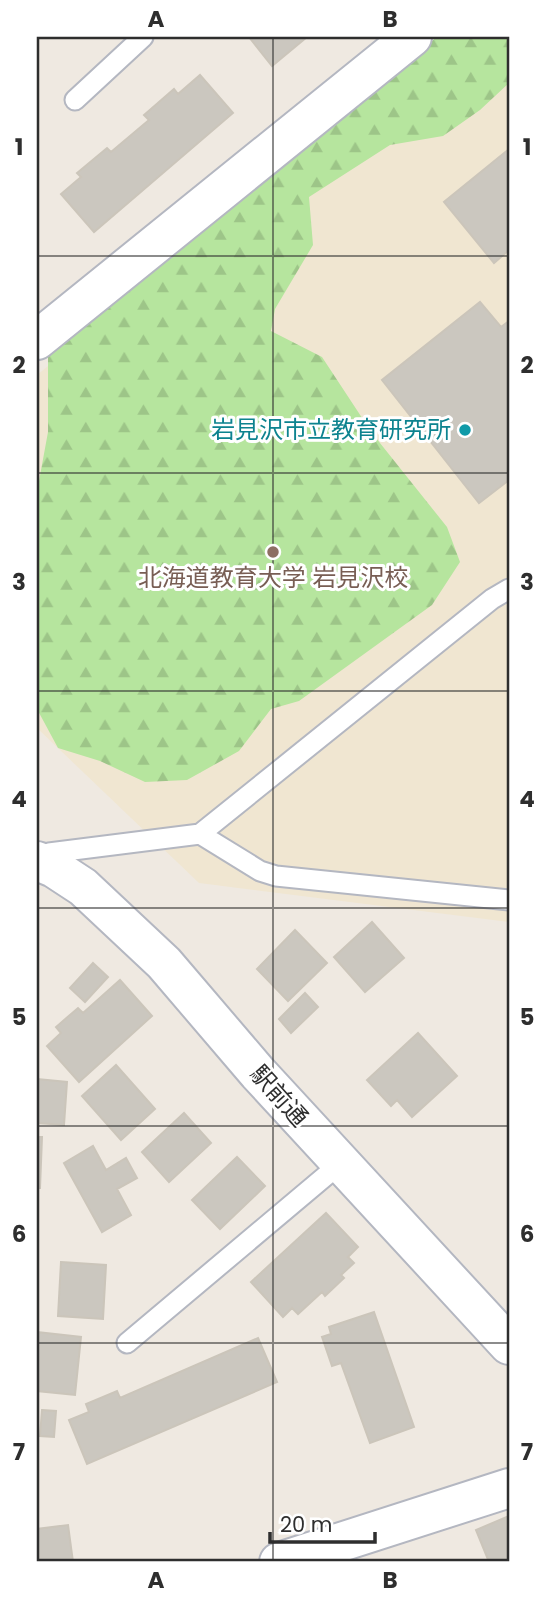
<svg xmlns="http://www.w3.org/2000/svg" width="546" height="1599" viewBox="0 0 546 1599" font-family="Poppins,'Noto Sans JP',sans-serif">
  <defs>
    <pattern id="forest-firs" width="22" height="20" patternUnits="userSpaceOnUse" patternTransform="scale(1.75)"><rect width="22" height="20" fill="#b6e59e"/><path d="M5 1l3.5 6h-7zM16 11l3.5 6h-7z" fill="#9dc588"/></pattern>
  </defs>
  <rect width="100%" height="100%" fill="#efe9e1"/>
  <path fill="#f0e6d1" d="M452 37H509V922L199 883 37 728V375Z"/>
  <path fill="url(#forest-firs)" d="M437 37H509V83L480 110 443 136 390 145 309 197 313 245 275 309 271 331 322 357 372 433 447 527 460 562 432 605 299 701 271 709 239 751 187 780 145 782 100 761 58 748 37 709V492L48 432V352Z"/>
  <path fill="#cbc7bf" stroke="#cbc5ba" stroke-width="2" d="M249 37H307L272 66Z
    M200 75 233 113 94 232 61 194 81 177 77 173 107 148 111 152 149 120 144 115 174 89 178 94Z
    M509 149V250L494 263 444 202Z
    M480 302 501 327 509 321V480L479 503 382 380Z
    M372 922 404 958 365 992 334 957Z
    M295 930 327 963 288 1001 257 969Z
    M93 963 108 977 85 1002 70 988Z
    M120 980 152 1016 79 1082 47 1046 61 1033 56 1027 78 1008 83 1013Z
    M305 993 318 1007 291 1033 279 1019Z
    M418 1033 457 1076 412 1117 397 1100 391 1106 367 1080Z
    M116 1065 155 1109 121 1140 82 1096Z
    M37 1079 67 1082 64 1125 37 1123Z
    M184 1113 211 1143 169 1182 142 1152Z
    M37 1137H42L40 1188H37Z
    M93 1146 106 1170 126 1158 137 1178 117 1189 131 1215 102 1232 64 1163Z
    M237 1157 265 1186 220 1229 192 1200Z
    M326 1213 358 1247 348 1257 354 1263 341 1275 344 1278 325 1296 322 1292 298 1314 292 1308 283 1317 251 1282Z
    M61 1262 106 1265 103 1319 58 1316Z
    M374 1312 414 1427 370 1443 341 1363 332 1366 322 1337 331 1334 329 1327Z
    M37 1332 81 1337 75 1395 37 1391Z
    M258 1338 277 1382 87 1464 69 1420 89 1412 86 1404 117 1391 120 1398Z
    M42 1410 56 1411 54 1437 40 1436Z
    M509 1516V1562H489L476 1530Z
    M68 1525 73 1562H37V1529Z"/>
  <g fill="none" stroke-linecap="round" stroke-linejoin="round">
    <defs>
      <path id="lane" d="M75 100 143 37
        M200 834 260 871 276 876 509 900
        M49 853 200 834 492 599 509 589
        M127 1343 341 1163"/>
      <path id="street" d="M37 340 412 37
        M279 1562 509 1488"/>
      <path id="secondary" d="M37 861 54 868 83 887 164 963 258 1073 509 1345"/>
    </defs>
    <use href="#lane" stroke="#b4b7c1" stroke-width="23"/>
    <use href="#street" stroke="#b4b7c1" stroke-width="42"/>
    <use href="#secondary" stroke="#b4b7c1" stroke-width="42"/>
    <use href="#lane" stroke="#fff" stroke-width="19"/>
    <use href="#street" stroke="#fff" stroke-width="38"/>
    <use href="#secondary" stroke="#fff" stroke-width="38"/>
  </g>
  <path fill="none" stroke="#2e2e2e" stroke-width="2" stroke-opacity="0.55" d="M273 37V1562M37 256H509M37 473H509M37 691H509M37 908H509M37 1126H509M37 1343H509"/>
  <circle fill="#0f9aa8" stroke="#fff" stroke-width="2.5" cx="465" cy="430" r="7"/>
  <circle fill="#8d6e63" stroke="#fff" stroke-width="2.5" cx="273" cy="552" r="7"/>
  <g text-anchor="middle" stroke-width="6" stroke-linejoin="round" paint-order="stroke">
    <g font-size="24" fill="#0d838f" stroke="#fff" text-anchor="end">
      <text x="451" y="438">岩見沢市立教育研究所</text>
    </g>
    <g font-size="24" fill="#785e54" stroke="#fff">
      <text x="273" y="586">北海道教育大学 岩見沢校</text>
    </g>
    <g font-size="24" fill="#2e2e2e" stroke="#fff">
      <text transform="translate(279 1096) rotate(48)" y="8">駅前通</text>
    </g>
  </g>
  <rect width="546" height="1599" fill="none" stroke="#ffffff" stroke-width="77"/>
  <path d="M270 1532v10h105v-10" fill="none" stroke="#2e2e2e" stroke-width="3.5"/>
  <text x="280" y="1532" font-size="21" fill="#2e2e2e" stroke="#ffffff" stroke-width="5" paint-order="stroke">20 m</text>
  <rect x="38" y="38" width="470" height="1522" fill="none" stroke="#2e2e2e" stroke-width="2.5"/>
  <g font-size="23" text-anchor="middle" font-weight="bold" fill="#2e2e2e">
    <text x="156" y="27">A</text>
    <text x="390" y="27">B</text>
    <text x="19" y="155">1</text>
    <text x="527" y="155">1</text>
    <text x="19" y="373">2</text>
    <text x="527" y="373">2</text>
    <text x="19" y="590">3</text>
    <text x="527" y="590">3</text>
    <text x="19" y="807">4</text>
    <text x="527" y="807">4</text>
    <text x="19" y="1025">5</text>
    <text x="527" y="1025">5</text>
    <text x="19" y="1242">6</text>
    <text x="527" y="1242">6</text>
    <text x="19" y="1460">7</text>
    <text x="527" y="1460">7</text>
    <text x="156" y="1588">A</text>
    <text x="390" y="1588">B</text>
  </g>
</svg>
